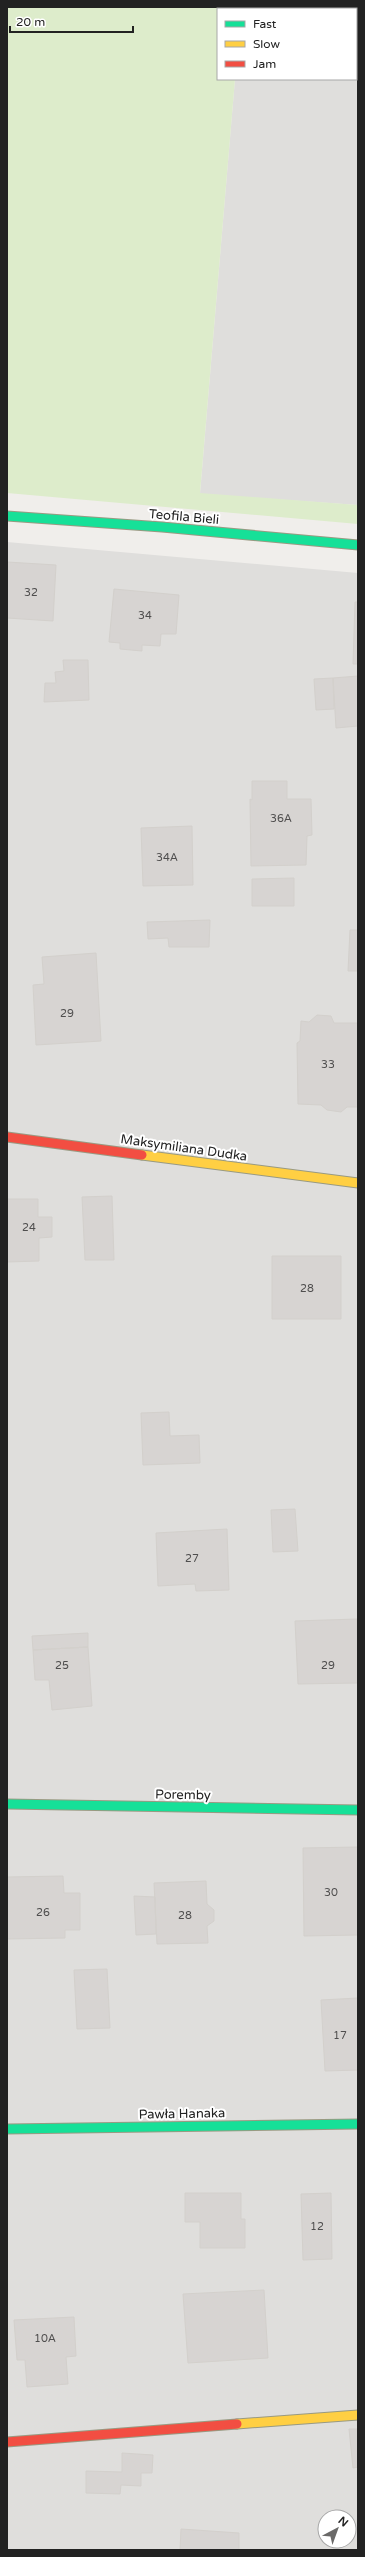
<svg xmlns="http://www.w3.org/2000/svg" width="365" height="2557" viewBox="0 0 365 2557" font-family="'Varela Round',sans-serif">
  <rect width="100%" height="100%" fill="#f0eeeb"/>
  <path fill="#dfdedc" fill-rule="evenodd" d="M242 7H358V505L200 494 235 79H356V9H241Z
    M7 542 358 573V2550H7ZM325 2517H349V2541H325Z"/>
  <path fill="#ddeccb" d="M7 7H242L241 9H218V79H235L200 493 358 505V524L7 493Z"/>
  <path fill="#d7d4d2" stroke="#d3d0cc" d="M7 562 56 565 53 621 7 618Z
    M114 589 179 595 176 634H161L160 646 142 645V651L120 649V643L109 642Z
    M355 602H358V664H353Z
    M63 660H88L89 700 44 702 45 683H56L55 672 64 671Z
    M358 676V726L336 728 333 678Z
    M333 678 334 709 316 710 314 679Z
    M252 781H287V799H311L312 835 307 836 306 865 251 866 250 799 252 800Z
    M192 826 193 885 143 886 141 828Z
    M294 878V906H252V879Z
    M210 920 209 947H169L168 938 148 939 147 922Z
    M350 930H358V971H348Z
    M96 953 101 1041 36 1045 33 985 44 984 42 957Z
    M317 1015 331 1016 334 1023H358V1107H347L341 1112 327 1110 321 1105 298 1104 297 1043 300 1041 301 1021 309 1022Z
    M112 1196 114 1260H85L82 1197Z
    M7 1199H38V1217H52V1237L39 1238V1261L7 1262Z
    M272 1256H341V1319H272Z
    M169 1412 170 1436 199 1435 200 1463 143 1465 141 1413Z
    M295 1509 298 1551 273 1552 271 1510Z
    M227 1529 229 1590 196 1591 195 1584 158 1586 156 1533Z
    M357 1619 358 1683 298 1684 295 1621Z
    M88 1633V1647L33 1650 32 1636Z
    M88 1647 92 1706 52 1710 49 1680H35L33 1650Z
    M358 1847V1935L304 1936 303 1848Z
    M63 1876 64 1893H80V1930H65V1938L7 1939V1877Z
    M206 1881 207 1904 214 1910V1921L207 1926 208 1943 157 1944 154 1883Z
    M134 1896 155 1897 156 1934 136 1935Z
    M107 1969 110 2028 77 2029 74 1970Z
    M358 1998V2070L325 2071 321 2000Z
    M185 2193H241V2219H245V2248H200V2222H185Z
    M331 2193 332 2259 303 2260 301 2194Z
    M264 2290 268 2358 188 2363 183 2294Z
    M74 2317 76 2356 66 2357 68 2384 27 2387 25 2360H17L14 2320Z
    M349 2429H358V2467L353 2468Z
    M122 2453 153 2455 152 2473H141V2486L121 2485 120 2494 86 2493V2471L122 2472Z
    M181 2529 239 2533V2550H180Z"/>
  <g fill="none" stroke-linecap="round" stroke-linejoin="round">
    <defs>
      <path id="fast" d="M7 516 162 527 358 545
        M7 1804 358 1810
        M7 2129 358 2124"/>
      <path id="slow" d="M142 1155 358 1183
        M237 2424 358 2415"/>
      <path id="jam" d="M7 1137 142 1155
        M7 2442 237 2424"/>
    </defs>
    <use href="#fast" stroke="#999a82" stroke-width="11"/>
    <use href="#slow" stroke="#999a82" stroke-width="11"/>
    <use href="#jam" stroke="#999a82" stroke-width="11"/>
    <use href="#fast" stroke="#16e098" stroke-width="9"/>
    <use href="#slow" stroke="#ffcf43" stroke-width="9"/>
    <use href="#jam" stroke="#f24e42" stroke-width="9"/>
  </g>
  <g text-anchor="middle" stroke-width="4" stroke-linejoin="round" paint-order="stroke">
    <g font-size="11" fill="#4f4e4e">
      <text x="31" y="596">32</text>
      <text x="145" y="619">34</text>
      <text x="281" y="822">36A</text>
      <text x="167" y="861">34A</text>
      <text x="67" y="1017">29</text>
      <text x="328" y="1068">33</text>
      <text x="29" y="1231">24</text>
      <text x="307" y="1292">28</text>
      <text x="192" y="1562">27</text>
      <text x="62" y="1669">25</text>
      <text x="328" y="1669">29</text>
      <text x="331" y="1896">30</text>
      <text x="43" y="1916">26</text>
      <text x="185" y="1919">28</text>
      <text x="340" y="2039">17</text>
      <text x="317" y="2230">12</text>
      <text x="45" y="2342">10A</text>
    </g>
    <g font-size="13" fill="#222" stroke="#fff">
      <text transform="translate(184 516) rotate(5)" y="5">Teofila Bieli</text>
      <text transform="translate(184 1147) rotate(8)" y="5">Maksymiliana Dudka</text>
      <text transform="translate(183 1794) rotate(1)" y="5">Poremby</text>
      <text transform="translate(182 2113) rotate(-1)" y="5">Pawła Hanaka</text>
    </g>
  </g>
  <rect width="365" height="2557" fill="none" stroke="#222222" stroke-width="16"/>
  <rect x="217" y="8" width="140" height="72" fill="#ffffff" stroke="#a7a7a7"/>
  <rect x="225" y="21" width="20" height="6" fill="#16e098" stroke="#a7a7a7"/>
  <text x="253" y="28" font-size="12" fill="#222222">Fast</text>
  <rect x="225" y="41" width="20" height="6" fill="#ffcf43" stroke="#a7a7a7"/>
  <text x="253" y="48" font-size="12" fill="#222222">Slow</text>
  <rect x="225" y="61" width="20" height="6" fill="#f24e42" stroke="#a7a7a7"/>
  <text x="253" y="68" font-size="12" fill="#222222">Jam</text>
  <g transform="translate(337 2529) rotate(41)"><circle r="19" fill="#ffffff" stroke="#a7a7a7"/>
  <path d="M0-3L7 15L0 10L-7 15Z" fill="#6a6968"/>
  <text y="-6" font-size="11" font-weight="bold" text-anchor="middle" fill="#222222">N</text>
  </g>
  <path d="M10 26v6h123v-6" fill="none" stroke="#222222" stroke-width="2"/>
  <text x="16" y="26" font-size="12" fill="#222222" stroke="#ffffff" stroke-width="3" paint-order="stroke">20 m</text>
</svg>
